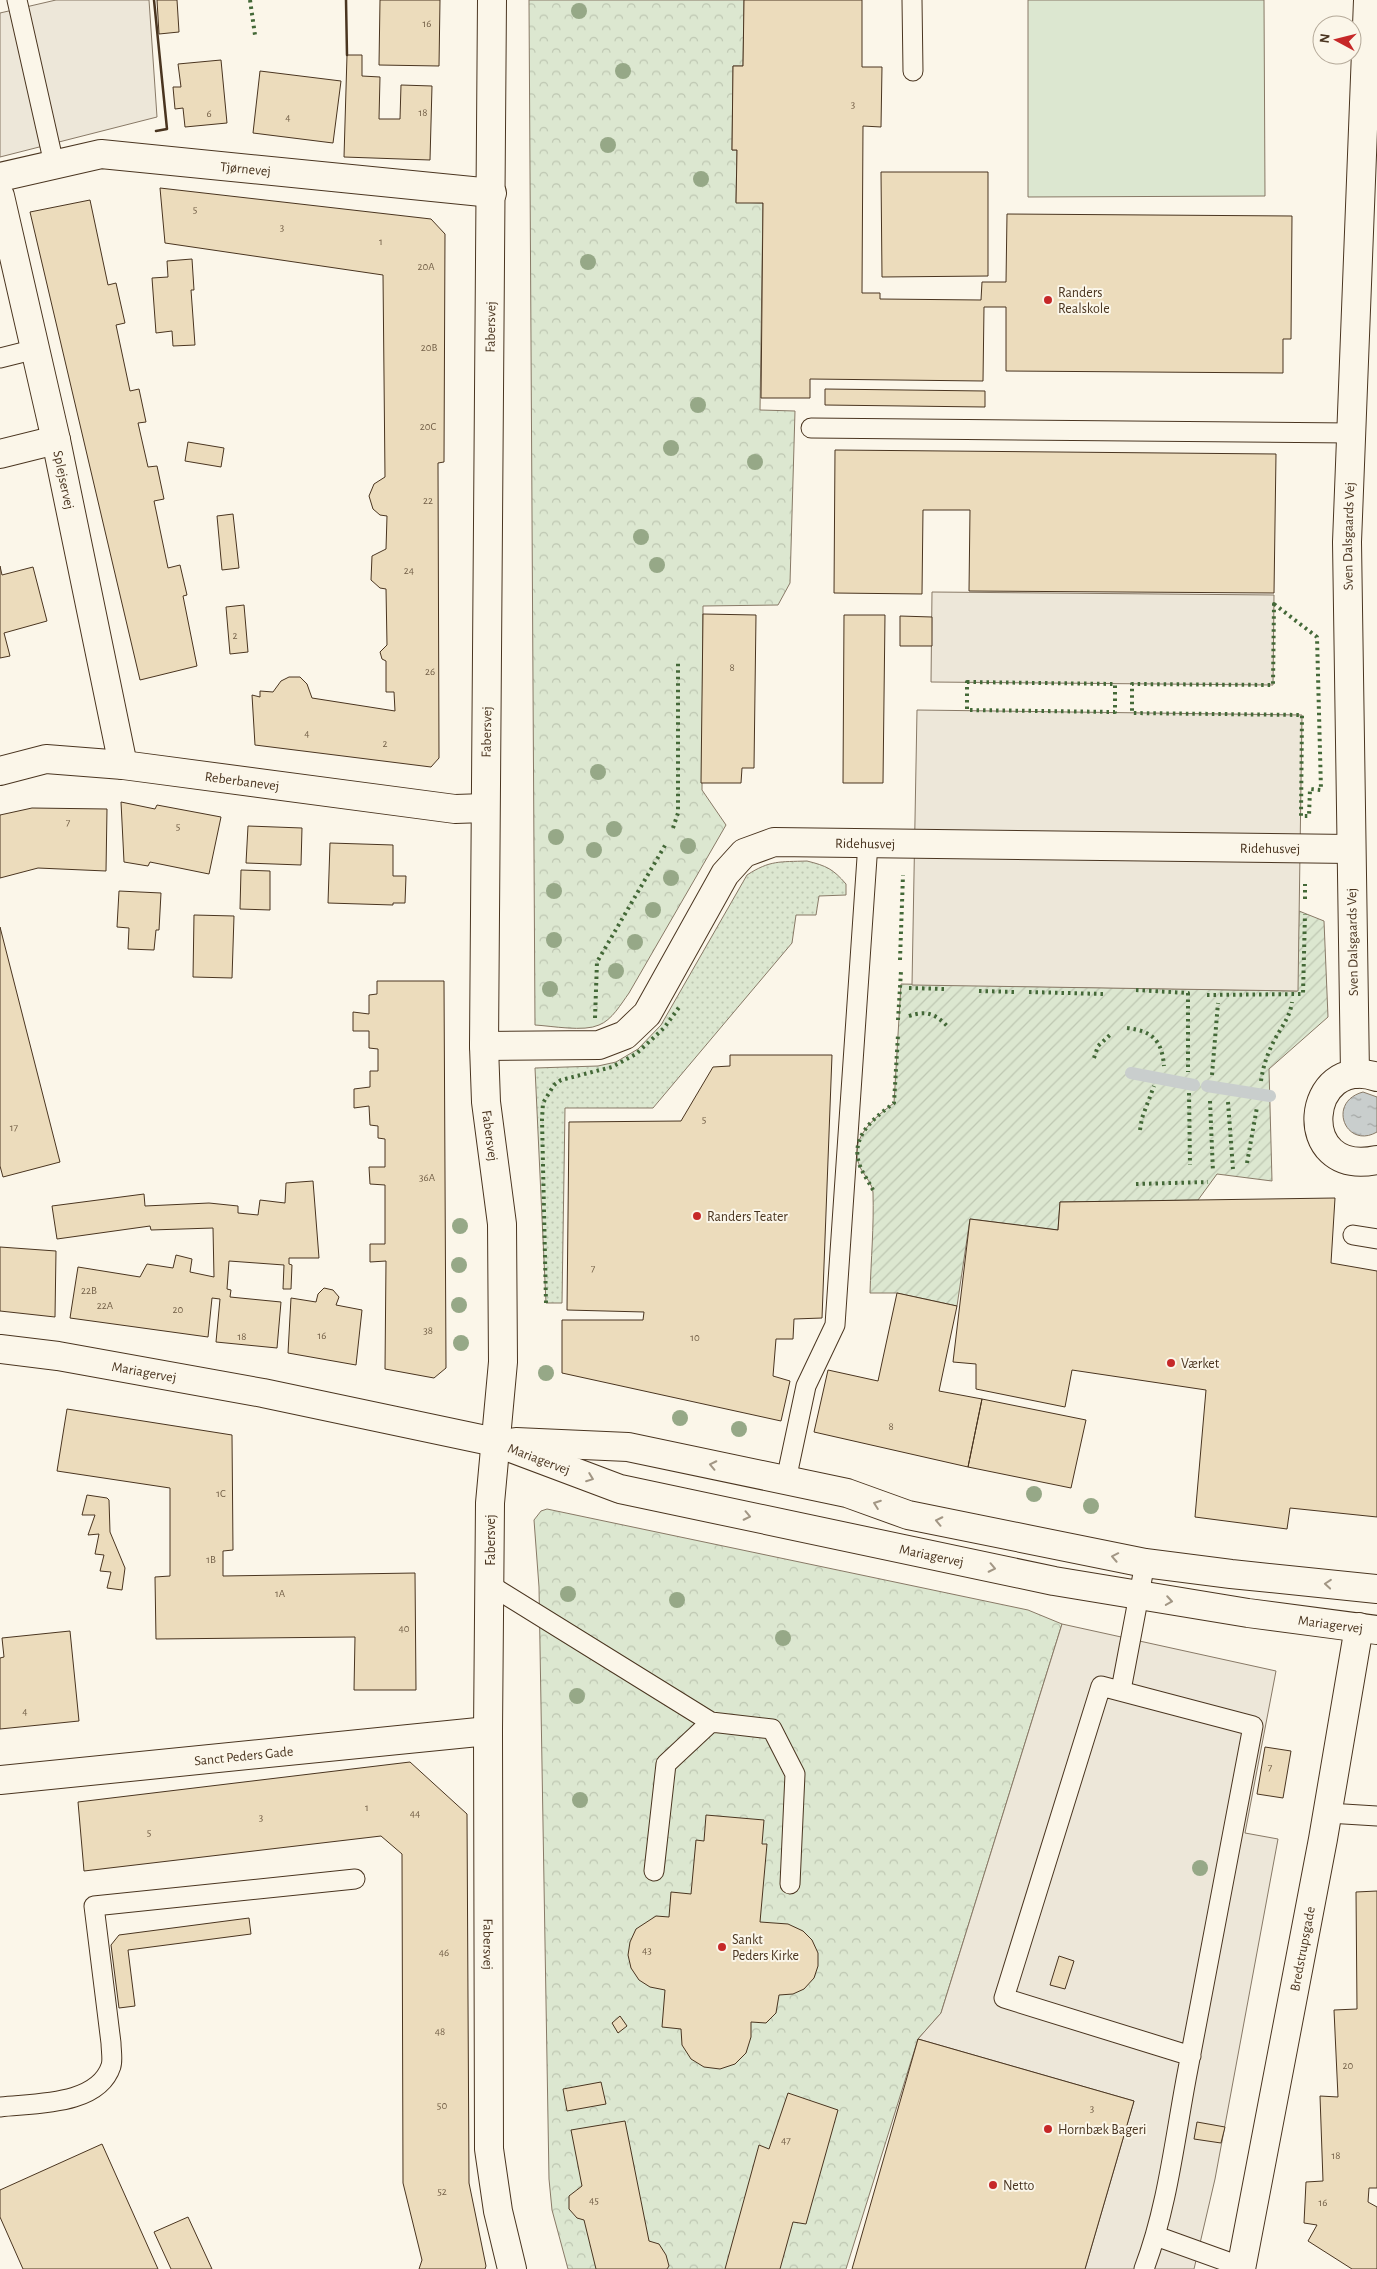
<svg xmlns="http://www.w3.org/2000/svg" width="1377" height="2269" viewBox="0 0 1377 2269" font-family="'Alegreya Sans',sans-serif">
  <defs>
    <pattern id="grass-dots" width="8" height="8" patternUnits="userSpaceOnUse" patternTransform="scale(1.25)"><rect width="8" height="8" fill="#dce7d0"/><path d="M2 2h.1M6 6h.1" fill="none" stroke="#bec7b2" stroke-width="1.8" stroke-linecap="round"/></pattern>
    <pattern id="park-crowns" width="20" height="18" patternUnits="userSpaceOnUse" patternTransform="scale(1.25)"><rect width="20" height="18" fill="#dce7d0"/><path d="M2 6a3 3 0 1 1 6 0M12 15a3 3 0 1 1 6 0" fill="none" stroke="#bec7b2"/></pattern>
    <pattern id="garden-furrows" width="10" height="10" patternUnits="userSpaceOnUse" patternTransform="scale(1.25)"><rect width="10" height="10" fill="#dce7d0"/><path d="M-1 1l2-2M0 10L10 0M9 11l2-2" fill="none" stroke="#bec7b2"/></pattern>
    <pattern id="water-ripples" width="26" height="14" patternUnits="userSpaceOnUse" patternTransform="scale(1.25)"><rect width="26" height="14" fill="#c9cecd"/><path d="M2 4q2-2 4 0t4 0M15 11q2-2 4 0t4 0" fill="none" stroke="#a5a8a6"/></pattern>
  </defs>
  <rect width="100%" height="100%" fill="#fbf6e9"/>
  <path fill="url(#grass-dots)" stroke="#887966" d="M807 861C827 866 833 869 846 884V895L819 896 816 915H796L792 943 653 1108H565L562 1303H546L535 1068 598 1066 616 1062 638 1049 661 1025 747 875C770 860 780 862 807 861Z"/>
  <path fill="url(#park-crowns)" stroke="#887966" d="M529 0H744L743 66H733L732 150H737L736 202 763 203 760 410 795 411 790 583 778 605 703 606 702 790 726 825 629 993C621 1004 612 1020 599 1025 584 1032 552 1026 535 1025Z
    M547 1509 1028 1610 1062 1624 941 2013 918 2039 846 2269H568L552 2210 549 2179 539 1587 534 1520 541 1511Z"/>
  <path fill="url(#garden-furrows)" stroke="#887966" d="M1299 911 1324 921 1328 1017 1269 1069 1272 1181 1217 1174 1198 1200 1060 1202 1058 1230 970 1219 957 1306 897 1293H870C871 1260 874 1226 873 1193 873 1185 865 1176 861 1169 846 1140 874 1118 894 1103L901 984 1297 991Z"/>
  <path fill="#dce7d0" stroke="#887966" d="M1028 0H1264L1265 196 1028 197Z"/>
  <path fill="#ede7d9" stroke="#887966" d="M56 0H149L157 117 0 157V13Z
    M932 592 1274 595 1273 685 931 682Z
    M917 710 1302 715 1298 991 912 985Z
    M1062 1624 1276 1671 1245 1833 1278 1839 1215 2179 1194 2269H1085L1134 2101 918 2039 941 2013Z"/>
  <path fill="url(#water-ripples)" stroke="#887966" d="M1363 1092 1377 1097V1132C1346 1150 1326 1102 1363 1092Z"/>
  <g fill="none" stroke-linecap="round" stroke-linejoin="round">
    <path stroke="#c9cecd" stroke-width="12" d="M1131 1073 1194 1085
      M1207 1086 1270 1096"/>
  </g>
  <path fill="#ecdcbc" stroke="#4a3520" d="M157 0H177L179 32 159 34Z
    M380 0H440L439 66 379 65Z
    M744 0H862V67H882L881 127 863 126 862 293H880V299L981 300 982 282H1006L1007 214 1292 216 1291 339H1283V373L1006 371V307H984L983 381 810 379V398H761L763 203H736L737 150H732L733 66H743Z
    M347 55H362V76L380 77 379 119H400L401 85 432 86 430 160 344 157Z
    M221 60 227 123 185 127 183 108 175 109 173 87H181L178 64Z
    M260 71 341 81 333 143 253 133Z
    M881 172H988V276L882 277Z
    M160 188 431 219 445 234 444 462 438 463 439 758 431 767 255 745 252 695 260 697V691L273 692 281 681 289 677H300L307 684 312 698 395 711 394 692H386V661L382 659 380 652 387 645 386 589 380 588 371 580 372 556 386 549 387 516 380 515 373 509 369 496 374 484 385 477 383 275 165 243Z
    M90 200 108 285 116 283 125 323 116 325 130 391 139 389 146 422 138 423 148 467 157 466 164 499 154 501 168 568 180 565 187 595 183 596 197 666 140 680 30 212Z
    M192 259 194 290H191L195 345 173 346 172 331 156 333 152 278 168 277 167 261Z
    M825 389 985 391V407L825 405Z
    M188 442 224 448 221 467 185 461Z
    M835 450 1276 454 1274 593 969 591 970 510H923L922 594 834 593Z
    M233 514 239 568 222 570 217 516Z
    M0 566 2 575 33 567 47 621 4 633 10 656 0 658Z
    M244 605 248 652 230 654 226 607Z
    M703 614 756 615 754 768H742L741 783H701Z
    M844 615H885L883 783H843Z
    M900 616 932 617V646H900Z
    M121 802 155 809 157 805 221 817 209 874 150 862 148 866 124 862Z
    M32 808 107 809 106 871 38 868 0 878V815Z
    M248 826 302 828 301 865 246 863Z
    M330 843 393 845V876H406L405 903H393V905L328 903Z
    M241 870 270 871V910L240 909Z
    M119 891 161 893 159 930H156L154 950 128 949 129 928 117 927Z
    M194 915 234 916 232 978 193 977Z
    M0 927 60 1162 3 1177 0 1166Z
    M377 981H444L446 1368 434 1378 385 1369 386 1261 370 1262V1244H385V1185L370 1184 369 1167H385V1139L378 1138V1126L370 1125 369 1106 354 1108V1089L370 1087V1071H378V1049L369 1048V1031H353V1012L369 1014V995L377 994Z
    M730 1055H832L822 1318 794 1319 793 1339H776L773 1376 790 1381 781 1421 562 1373V1320H643L644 1312 567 1310 569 1122 681 1121 713 1067 730 1066Z
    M313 1181 319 1258H289V1264L292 1265 291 1289H283L284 1265 229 1261 227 1289 231 1290 230 1297 281 1302 277 1348 216 1342 220 1299 212 1298 208 1337 70 1318 78 1267 140 1277 147 1264 173 1268 176 1255 192 1259 190 1272 214 1277 213 1228 151 1230 150 1226 57 1239 52 1206 144 1194 145 1206 209 1203 238 1206V1213L258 1215 260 1200 285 1203 286 1183Z
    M1335 1198 1331 1263 1377 1271V1517L1290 1508 1287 1529 1195 1517 1206 1390 1072 1370 1065 1407 976 1389V1364L953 1362 970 1219 1058 1230 1060 1202Z
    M0 1247 56 1251 55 1317 0 1311Z
    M324 1288 333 1290 339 1297 336 1305 362 1310 356 1365 288 1353 291 1298 316 1302 318 1294Z
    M897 1293 957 1306 939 1391 982 1399 968 1467 814 1432 828 1370 878 1381Z
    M982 1399 1086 1420 1071 1488 968 1467Z
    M67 1409 232 1435 233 1550 223 1551V1576L415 1573 416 1690H354L355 1637 156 1639 155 1577 170 1576V1488L57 1471Z
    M87 1495 107 1498 109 1500 110 1532 125 1568 122 1590 107 1588 111 1572 100 1571 104 1555 95 1554 99 1534 88 1535 95 1515H82Z
    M70 1631 79 1721 0 1729V1658L4 1657 2 1638Z
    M1265 1747 1291 1751 1283 1798 1257 1794Z
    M410 1762 467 1814 469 2183 486 2266 485 2269H419L422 2260 403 2183 402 1854 381 1836 84 1871 78 1802Z
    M706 1815 764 1820 762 1844H767L760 1922 788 1924 803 1931 812 1940 818 1953V1966L814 1978 804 1989 793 1994 779 1995 776 2013 766 2023 751 2022V2037L746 2053 735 2064 720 2069 704 2067 691 2059 682 2045 681 2029 662 2027 665 1990 650 1987 639 1980 631 1968 628 1955 630 1942 636 1929 656 1916 669 1917 671 1892 691 1894 696 1840 704 1841Z
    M1377 1891V2188H1369L1368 2202 1377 2207V2269H1352L1308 2241 1317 2225 1304 2223 1306 2182 1323 2181 1320 2096 1338 2097 1334 2010 1357 2009 1356 1892Z
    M249 1918 251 1934 128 1950 135 2006 119 2008 111 1945 119 1935Z
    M1059 1956 1074 1961 1065 1989 1050 1985Z
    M620 2016 627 2026 618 2033 612 2023Z
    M918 2039 1134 2101 1085 2269H852Z
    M601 2082 606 2104 567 2111 563 2089Z
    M788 2093 838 2110 806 2224 793 2222 780 2269H725L759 2145 769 2149Z
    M625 2121 649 2241 659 2244 666 2255 669 2266 667 2269H596L584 2220 577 2218 569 2209V2196L582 2186 571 2130Z
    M1197 2122 1225 2127 1221 2143 1194 2139Z
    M102 2144 158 2269H23L0 2217V2190Z
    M188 2217 212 2269H171L154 2232Z"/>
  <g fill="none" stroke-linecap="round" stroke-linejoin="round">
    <defs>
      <path id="lane" d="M17 0 54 164
        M912 0 913 71
        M0 358 36 349
        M811 428 1351 433
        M1353 1235 1377 1239
        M786 1480 806 1386 835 1325 868 843
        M490 1585 711 1722
        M1121 1690 1145 1563
        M1328 1813 1377 1816
        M654 1871 666 1764 711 1722 772 1729 795 1774 790 1884
        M0 2107C34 2103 98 2106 111 2066 113 2060 111 2050 111 2043L94 1906 355 1879
        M1156 2236 1242 2267
        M1144 2269C1168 2206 1175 2136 1188 2069 1210 1955 1232 1841 1253 1726L1101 1686 1004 1998 1191 2056"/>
      <g id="street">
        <path id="s1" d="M492 0 484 1046 486 1102 502 1224 503 1362 490 1503 488 1731 489 2149 498 2211 512 2269"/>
        <path id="s2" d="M0 177 101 154 492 193"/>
        <path id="s3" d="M0 196 56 440 123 765"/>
        <path d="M0 454 56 440"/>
        <path id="s4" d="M0 771 46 759 123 765 455 809 485 808"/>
        <path id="s5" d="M484 1046 599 1045 625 1035 647 1014 725 874 744 853 774 842 1351 849"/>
        <path id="s6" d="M1355 1074 1347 542 1368 0"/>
        <path d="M1377 1077C1306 1052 1292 1178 1377 1160"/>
        <path id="s7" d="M0 1780 488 1731"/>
        <path id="s8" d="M1241 2269 1323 1839 1359 1627"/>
      </g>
      <g id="secondary">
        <path id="s9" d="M0 1349 58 1356 263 1393 495 1442 620 1489 1054 1581 1248 1613 1377 1630"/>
        <path d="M516 1442 628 1447 847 1493 908 1515 1145 1563 1231 1574 1377 1589"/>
      </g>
    </defs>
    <use href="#lane" stroke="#4a3520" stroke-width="21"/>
    <use href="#street" stroke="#4a3520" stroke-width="30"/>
    <use href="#secondary" stroke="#4a3520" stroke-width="30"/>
    <use href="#lane" stroke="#fbf6e9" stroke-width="19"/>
    <use href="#street" stroke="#fbf6e9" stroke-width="28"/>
    <use href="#secondary" stroke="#fbf6e9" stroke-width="28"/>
    <path stroke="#436837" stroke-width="4" stroke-dasharray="2.5 4" stroke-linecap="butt" d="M250 0 255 35
      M1274 604 1317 637 1321 790 1310 789 1309 816H1301L1302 715 1132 713V684L1273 685Z
      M967 682 1115 684V712L967 710Z
      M673 828 678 813V663
      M1305 899V884
      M900 960 903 875
      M909 988 945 989
      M1136 990 1188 993V1072
      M979 991 1015 992
      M1029 992 1103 994
      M1207 995 1303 994 1305 914
      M909 1016C927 1010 936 1014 949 1028
      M595 1018 597 962 667 842
      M898 1020 901 971
      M1127 1028C1152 1031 1162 1040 1164 1066
      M1094 1058 1098 1046 1111 1034
      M1212 1075 1218 1003
      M1261 1081C1263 1066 1268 1052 1275 1039 1282 1026 1290 1017 1292 1002
      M1189 1093 1190 1165
      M1210 1101 1213 1172
      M1228 1102 1233 1169
      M1140 1130 1142 1118 1154 1086
      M1247 1163 1257 1107
      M1136 1184 1208 1182
      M873 1190C869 1182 863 1174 860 1166 849 1137 874 1118 894 1103L898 1035
      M546 1303 542 1119 543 1103 554 1085 561 1080 612 1067 636 1054 664 1028 680 1006"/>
    <path stroke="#4a3520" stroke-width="2.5" d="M154 0 167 129 156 131
      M346 0 347 55"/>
  </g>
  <g fill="#96a887">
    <circle cx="579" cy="11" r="8"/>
    <circle cx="623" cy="71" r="8"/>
    <circle cx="608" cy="145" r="8"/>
    <circle cx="701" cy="179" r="8"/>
    <circle cx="588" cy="262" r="8"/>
    <circle cx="698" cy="405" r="8"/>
    <circle cx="671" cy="448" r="8"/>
    <circle cx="755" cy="462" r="8"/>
    <circle cx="641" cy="537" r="8"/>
    <circle cx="657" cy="565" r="8"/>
    <circle cx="598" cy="772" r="8"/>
    <circle cx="614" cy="829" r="8"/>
    <circle cx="556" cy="837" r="8"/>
    <circle cx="688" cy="846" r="8"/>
    <circle cx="594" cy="850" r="8"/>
    <circle cx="671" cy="878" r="8"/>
    <circle cx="554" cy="891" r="8"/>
    <circle cx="653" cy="910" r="8"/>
    <circle cx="554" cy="940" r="8"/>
    <circle cx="635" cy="942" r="8"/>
    <circle cx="616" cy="971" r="8"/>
    <circle cx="550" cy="989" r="8"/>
    <circle cx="460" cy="1226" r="8"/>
    <circle cx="459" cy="1265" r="8"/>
    <circle cx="459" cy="1305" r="8"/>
    <circle cx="461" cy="1343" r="8"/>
    <circle cx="546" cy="1373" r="8"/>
    <circle cx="680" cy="1418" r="8"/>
    <circle cx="739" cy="1429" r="8"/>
    <circle cx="1034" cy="1494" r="8"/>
    <circle cx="1091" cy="1506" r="8"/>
    <circle cx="568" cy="1594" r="8"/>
    <circle cx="677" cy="1600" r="8"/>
    <circle cx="783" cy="1638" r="8"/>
    <circle cx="577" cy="1696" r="8"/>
    <circle cx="580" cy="1800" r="8"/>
    <circle cx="1200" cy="1868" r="8"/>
  </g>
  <defs><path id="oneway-chevron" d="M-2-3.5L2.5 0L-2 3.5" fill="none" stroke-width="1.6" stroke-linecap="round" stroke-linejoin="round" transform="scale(1.25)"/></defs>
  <g stroke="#a29684">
    <use href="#oneway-chevron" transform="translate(713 1465) rotate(-168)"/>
    <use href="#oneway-chevron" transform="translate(590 1478) rotate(21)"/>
    <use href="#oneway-chevron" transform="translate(877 1504) rotate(-160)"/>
    <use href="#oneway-chevron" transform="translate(747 1516) rotate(12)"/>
    <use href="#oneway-chevron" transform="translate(939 1521) rotate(-168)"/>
    <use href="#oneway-chevron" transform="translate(1115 1557) rotate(-169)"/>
    <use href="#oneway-chevron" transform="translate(992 1568) rotate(12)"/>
    <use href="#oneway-chevron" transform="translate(1328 1584) rotate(-175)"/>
    <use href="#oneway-chevron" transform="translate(1169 1601) rotate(9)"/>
  </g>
  <g fill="#c62828" stroke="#fbf6e9" stroke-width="2">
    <circle cx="1048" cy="300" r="5"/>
    <circle cx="697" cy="1216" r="5"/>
    <circle cx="1171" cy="1363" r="5"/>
    <circle cx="722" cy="1947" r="5"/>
    <circle cx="1048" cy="2129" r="5"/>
    <circle cx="993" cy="2185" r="5"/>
  </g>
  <g text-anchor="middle" stroke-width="4" stroke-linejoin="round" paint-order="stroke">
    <g font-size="11" fill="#725f47">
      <text x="427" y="27">16</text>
      <text x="853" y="108">3</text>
      <text x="423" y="116">18</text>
      <text x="209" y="117">6</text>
      <text x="288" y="121">4</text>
      <text x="195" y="213">5</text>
      <text x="282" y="231">3</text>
      <text x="381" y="245">1</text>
      <text x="426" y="270">20A</text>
      <text x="429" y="351">20B</text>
      <text x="428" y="430">20C</text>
      <text x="428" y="504">22</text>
      <text x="409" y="574">24</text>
      <text x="235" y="639">2</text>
      <text x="732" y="671">8</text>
      <text x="430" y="675">26</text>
      <text x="307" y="737">4</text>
      <text x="385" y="747">2</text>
      <text x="68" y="826">7</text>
      <text x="178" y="830">5</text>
      <text x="704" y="1123">5</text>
      <text x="14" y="1131">17</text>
      <text x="427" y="1181">36A</text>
      <text x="593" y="1272">7</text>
      <text x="89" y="1294">22B</text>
      <text x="105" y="1309">22A</text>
      <text x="178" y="1313">20</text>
      <text x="428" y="1334">38</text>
      <text x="322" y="1339">16</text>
      <text x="242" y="1340">18</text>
      <text x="695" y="1341">10</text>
      <text x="891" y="1430">8</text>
      <text x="221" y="1497">1C</text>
      <text x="211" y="1563">1B</text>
      <text x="280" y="1597">1A</text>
      <text x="404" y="1632">40</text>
      <text x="25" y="1715">4</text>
      <text x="1270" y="1771">7</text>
      <text x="367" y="1811">1</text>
      <text x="415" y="1817">44</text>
      <text x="261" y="1821">3</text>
      <text x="149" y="1836">5</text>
      <text x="647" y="1954">43</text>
      <text x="444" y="1956">46</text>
      <text x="440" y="2035">48</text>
      <text x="1348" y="2069">20</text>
      <text x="442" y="2109">50</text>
      <text x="1092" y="2112">3</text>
      <text x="786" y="2144">47</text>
      <text x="1336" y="2159">18</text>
      <text x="442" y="2195">52</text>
      <text x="594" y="2204">45</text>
      <text x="1323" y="2206">16</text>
    </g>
    <g font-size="14" fill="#4a3520" stroke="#fbf6e9">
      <text dy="5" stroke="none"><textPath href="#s2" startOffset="249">Tjørnevej</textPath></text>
      <text transform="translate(490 327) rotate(-89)" y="5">Fabersvej</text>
      <text dy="5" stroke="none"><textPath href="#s3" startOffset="291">Splejservej</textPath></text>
      <text dy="5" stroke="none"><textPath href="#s6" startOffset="538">Sven Dalsgaards Vej</textPath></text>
      <text transform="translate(486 732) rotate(-89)" y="5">Fabersvej</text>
      <text dy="5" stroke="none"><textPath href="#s4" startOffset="245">Reberbanevej</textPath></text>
      <text dy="5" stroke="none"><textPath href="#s5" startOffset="485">Ridehusvej</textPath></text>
      <text dy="5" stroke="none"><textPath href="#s5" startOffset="890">Ridehusvej</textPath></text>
      <text transform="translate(1352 942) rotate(-91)" y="5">Sven Dalsgaards Vej</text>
      <text dy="5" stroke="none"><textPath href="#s1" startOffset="1136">Fabersvej</textPath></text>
      <text dy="5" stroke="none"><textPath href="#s9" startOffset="146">Mariagervej</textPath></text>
      <text dy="5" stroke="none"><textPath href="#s9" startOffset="551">Mariagervej</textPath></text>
      <text transform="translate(490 1540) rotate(-90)" y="5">Fabersvej</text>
      <text dy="5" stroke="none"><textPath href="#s9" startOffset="956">Mariagervej</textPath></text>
      <text dy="5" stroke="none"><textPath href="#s9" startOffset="1361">Mariagervej</textPath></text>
      <text dy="5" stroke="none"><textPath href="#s7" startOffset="245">Sanct Peders Gade</textPath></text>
      <text dy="5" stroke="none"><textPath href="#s1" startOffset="1946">Fabersvej</textPath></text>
      <text dy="5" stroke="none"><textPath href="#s8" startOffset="326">Bredstrupsgade</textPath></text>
    </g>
    <g font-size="14" fill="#4a3520" stroke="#fbf6e9" text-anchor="start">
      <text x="1058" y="297">Randers<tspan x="1058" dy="16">Realskole</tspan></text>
      <text x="707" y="1221">Randers Teater</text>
      <text x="1181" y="1368">Værket</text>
      <text x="732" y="1944">Sankt<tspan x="732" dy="16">Peders Kirke</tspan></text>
      <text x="1058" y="2134">Hornbæk Bageri</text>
      <text x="1003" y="2190">Netto</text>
    </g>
  </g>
  <g transform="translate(1337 40) rotate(277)"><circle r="24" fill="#fbf6e9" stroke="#b4a999"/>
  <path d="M0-4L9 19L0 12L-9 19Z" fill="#c62828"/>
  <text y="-8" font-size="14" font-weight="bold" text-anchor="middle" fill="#4a3520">N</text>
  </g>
</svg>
